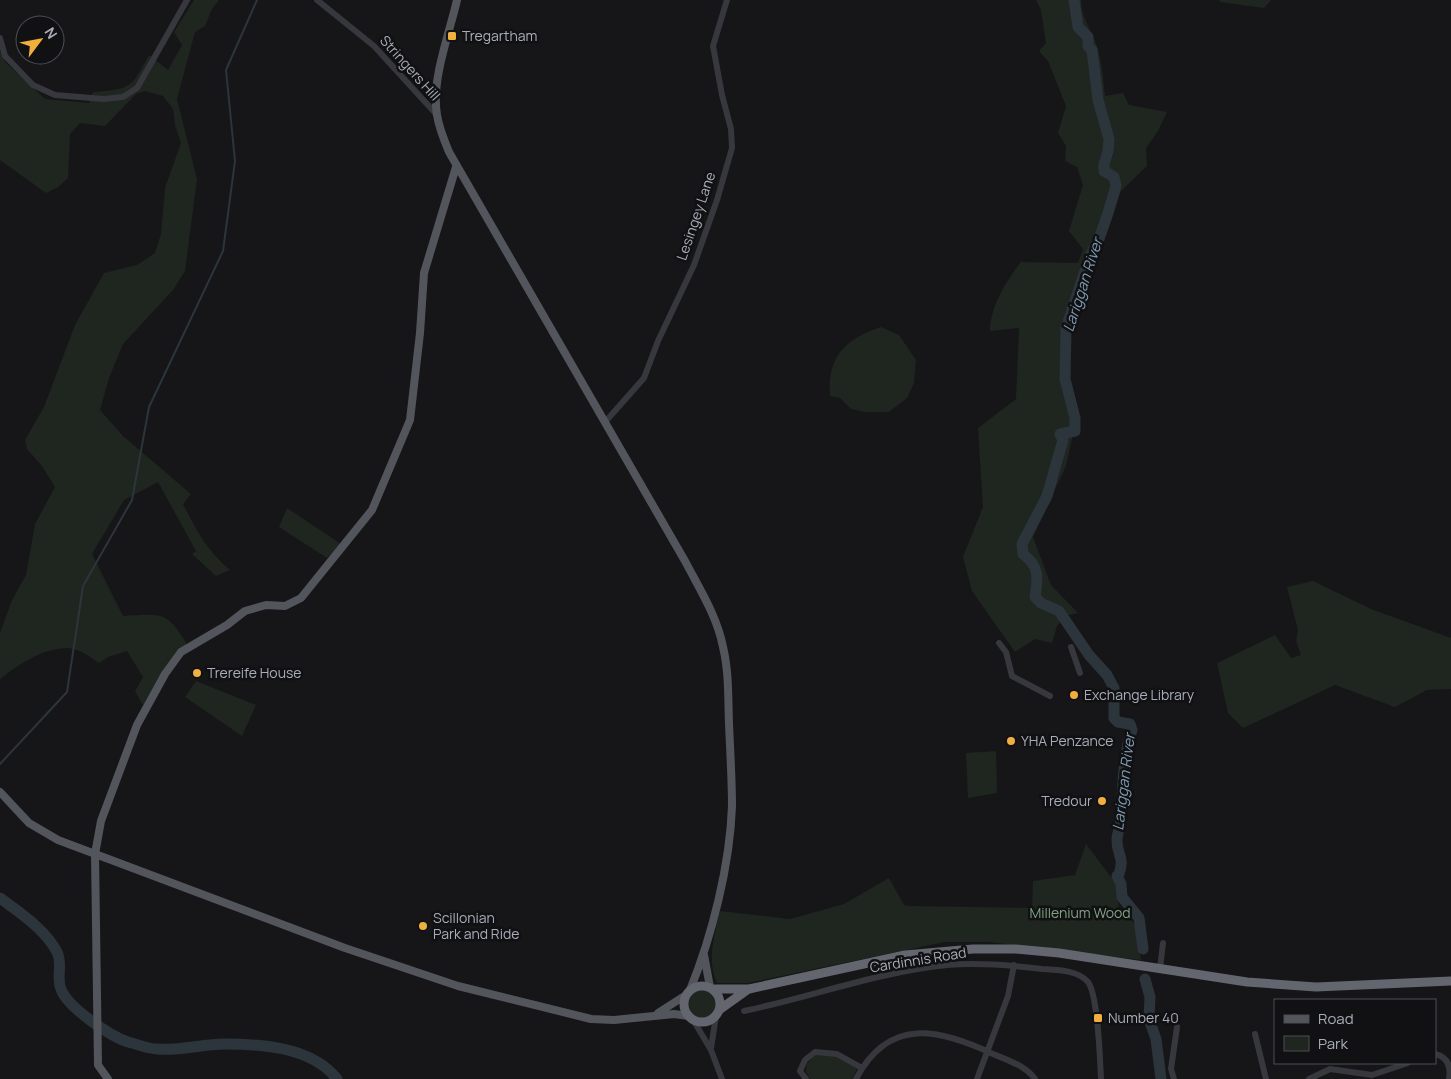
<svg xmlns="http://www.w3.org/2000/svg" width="1451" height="1079" viewBox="0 0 1451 1079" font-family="Manrope,sans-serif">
  <rect width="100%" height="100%" fill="#161618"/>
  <path fill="#1e261f" d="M194 0H219L212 9 205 26 195 32 177 99 197 179 185 271 173 290 123 344 109 378 100 410 123 436 191 494 183 504C196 530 207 551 230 570L216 576 192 554 196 551 158 482 124 500 92 554 123 616C164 614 166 610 188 646L160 675 143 705 135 691 143 677 127 651 108 657 99 663C90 657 79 648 67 648 43 648 18 665 0 679V633L12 600 26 575 35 524 55 487 42 466 27 449 25 440 44 407 75 325 104 273 137 265 155 253 161 234 165 188 181 143 175 125 173 109 163 96 145 91 136 94 105 126 80 123 70 134 68 178 58 187 46 193 0 160V51L5 62 45 99 89 103 93 92C132 89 131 88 149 55L168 70 182 45 174 32Z
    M1036 0H1081C1081 16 1089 26 1095 41 1102 59 1103 77 1105 96L1123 93 1129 105 1167 112 1158 131 1146 148 1147 166 1121 191 1070 335 1069 378 1078 412 1066 466 1033 537 1051 585 1078 613 1065 616 1057 626 1052 643 1035 639 1015 652 972 591 963 557 983 507 978 428 1016 399 1019 328 990 331C990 307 1006 281 1021 262L1078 263 1083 249 1069 231 1083 185 1077 167 1065 161 1066 146 1058 133 1066 106 1048 61 1039 51 1046 43 1041 10Z
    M1219 0H1271L1264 8 1220 2Z
    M881 327 899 335 916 360 914 383 907 398 889 412H864L851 409 840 398 830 396C827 357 845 339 881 327Z
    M287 508 341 544 327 558 279 527Z
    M1313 581 1371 609 1451 638V689L1427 690 1395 707 1335 685 1243 728 1228 713 1217 663 1275 635 1291 658 1301 655 1296 641 1298 630 1287 587Z
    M196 681 256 705 242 736 185 697Z
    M996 751 997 793 968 798 966 753Z
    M1086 844 1117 885 1119 908 1136 925 1141 960 989 942H945L748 983H717C706 959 715 935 720 911L790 919 844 904 889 878 904 905 908 906 1032 908 1033 881 1075 875Z
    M689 1004a14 14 0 1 1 28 0a14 14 0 1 1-28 0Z
    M815 1055 841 1057 858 1067 852 1079H810L806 1071 807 1064Z"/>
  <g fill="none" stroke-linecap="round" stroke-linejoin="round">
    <path stroke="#2c353c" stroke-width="2" d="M0 764 67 692 83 586 132 500 149 407 223 251 235 161 226 70 257 0"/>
    <path stroke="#2c353c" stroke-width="11" d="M1074 0 1078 27 1088 37V46L1092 50 1098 100 1109 139 1108 151 1104 164V171L1114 177 1116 186 1108 213 1099 239 1090 256 1066 328 1065 379 1075 418V431L1060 434 1063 440 1047 496 1022 544 1023 554C1040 567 1038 578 1035 597L1041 603 1059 611 1089 655 1107 675 1114 688V718L1118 722 1130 724 1132 730C1122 759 1123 792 1121 821 1120 828 1117 834 1117 840 1117 856 1125 857 1119 874
      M1117 876 1121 884 1122 897 1139 918 1143 949
      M0 898C20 913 45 929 57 952 63 964 56 977 61 989 67 1007 110 1036 128 1042 137 1044 148 1049 157 1049 180 1051 202 1044 225 1044 262 1044 312 1047 337 1079
      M1145 979 1150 997 1149 1019 1156 1039 1161 1079"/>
    <path stroke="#37383d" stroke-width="6" d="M317 0 374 46 437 115
      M0 38 5 56 10 61 33 85 55 95 104 99 123 97 137 88 187 0
      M606 421 644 378 658 341 694 265 717 200 732 148 731 129 722 95 713 46 727 0
      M999 643 1006 652 1012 676 1050 696
      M1071 647 1080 673
      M1160 969 1163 943
      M744 1011C811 997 878 972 947 965 979 962 1010 965 1042 969 1057 970 1078 970 1088 982 1098 995 1100 1059 1101 1079
      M692 1018 711 1050 722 1079
      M1255 1034 1266 1079
      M711 1048 716 1016
      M1435 1054C1448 1057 1451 1067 1449 1079
      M806 1079 800 1071 805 1060 815 1052 837 1054 862 1068
      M856 1079C889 1016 939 1029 993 1054 1009 1061 1025 1065 1035 1079
      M977 1079 1008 996 1014 965
      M1174 1079 1171 1069 1177 1027
      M1309 1079 1330 1069 1372 1075 1408 1063"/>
    <path stroke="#53555c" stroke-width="8" d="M457 0C449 35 431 80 437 115 439 128 444 140 449 152L685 561C699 588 717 616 723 647 729 672 728 697 729 723 730 750 732 778 732 806 730 865 712 936 690 990
      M0 792 29 823 58 840 345 948 458 986 591 1019 614 1020 674 1014 689 1016
      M704 955 710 987
      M658 1013 686 995
      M108 1079 98 1065 95 854 101 821 137 725 165 674 181 652 227 625 245 611 266 605 285 606 301 598 372 510 410 420 420 333 424 273 456 167"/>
    <path stroke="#63666e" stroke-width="9" d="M684 1004a18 18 0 1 1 36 0a18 18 0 1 1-36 0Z
      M713 989H749L905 955 973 949H1015L1059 953 1247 982 1316 987 1451 981
      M719 1010 747 990"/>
  </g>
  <g fill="#f2b134" stroke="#111113" stroke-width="2">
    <rect x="447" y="31" width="10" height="10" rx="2.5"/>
    <circle cx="197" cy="673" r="5"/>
    <circle cx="1074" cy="695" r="5"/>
    <circle cx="1011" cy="741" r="5"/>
    <circle cx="1102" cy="801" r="5"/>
    <circle cx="423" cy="926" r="5"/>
    <rect x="1093" y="1013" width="10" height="10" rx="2.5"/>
  </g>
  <g text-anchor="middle" stroke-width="5" stroke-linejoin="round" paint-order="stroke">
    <g font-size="14" fill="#a8adb8" stroke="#111113" text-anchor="start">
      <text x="462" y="41">Tregartham</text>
      <text x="207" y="678">Trereife House</text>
      <text x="1084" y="700">Exchange Library</text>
      <text x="1021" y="746">YHA Penzance</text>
      <text x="1092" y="806" text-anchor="end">Tredour</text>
      <text x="433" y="923">Scillonian<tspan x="433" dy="16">Park and Ride</tspan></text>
      <text x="1108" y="1023">Number 40</text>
    </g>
    <g font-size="14" fill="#a8adb8" stroke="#111113">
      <text transform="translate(410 68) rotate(48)" y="5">Stringers Hill</text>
      <text transform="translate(696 216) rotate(-71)" y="5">Lesingey Lane</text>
      <text transform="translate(918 960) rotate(-9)" y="5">Cardinnis Road</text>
    </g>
    <g font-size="14" fill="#7fa381" stroke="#111113">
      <text x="1080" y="918">Millenium Wood</text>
    </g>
    <g font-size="15" font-style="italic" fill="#7f9bb3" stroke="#111113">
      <text transform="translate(1083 285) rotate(-72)" y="5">Lariggan River</text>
      <text transform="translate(1124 782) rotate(-83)" y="5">Lariggan River</text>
    </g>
  </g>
  <rect x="1274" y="999" width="162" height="65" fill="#111113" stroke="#4d4f55"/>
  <rect x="1284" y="1015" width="25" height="8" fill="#53555c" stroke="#4d4f55"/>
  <text x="1318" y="1024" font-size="15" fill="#a8adb8">Road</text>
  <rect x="1284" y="1036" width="25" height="15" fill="#1e261f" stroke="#4d4f55"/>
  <text x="1318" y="1049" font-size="15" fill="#a8adb8">Park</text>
  <g transform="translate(40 40) rotate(58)"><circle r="24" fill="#111113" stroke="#4d4f55"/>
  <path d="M0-4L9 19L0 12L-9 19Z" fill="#f2b134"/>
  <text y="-8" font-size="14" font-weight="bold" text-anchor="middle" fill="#a8adb8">N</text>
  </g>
</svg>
